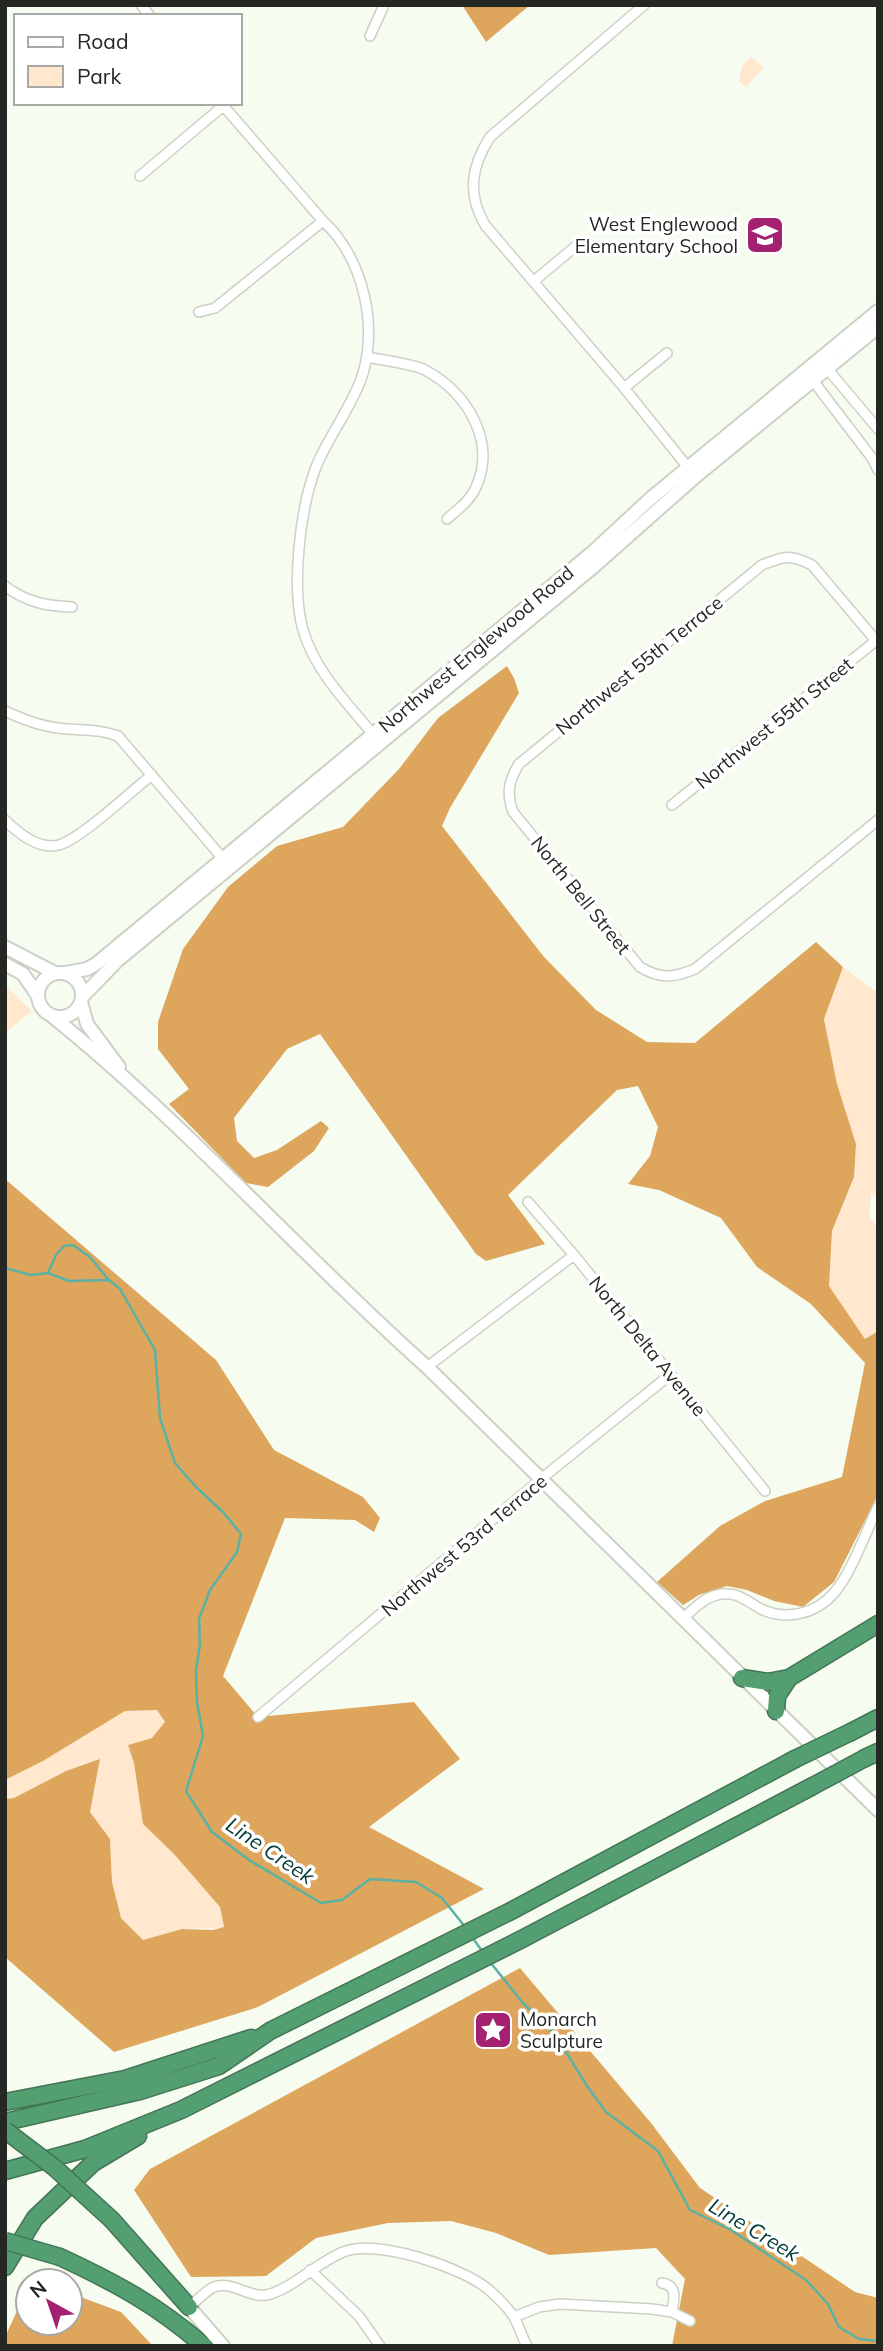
<svg xmlns="http://www.w3.org/2000/svg" width="883" height="2351" viewBox="0 0 883 2351" font-family="Mulish,sans-serif">
  <rect width="100%" height="100%" fill="#f6fcf0"/>
  <path fill="#ffe8cd" d="M751 57 764 67 746 87 739 81 742 66Z
    M843 967 878 993V1198L871 1193 869 1216 878 1228V1330L866 1340 829 1287 832 1231 854 1178 856 1144 837 1084 824 1019Z
    M5 985 32 1011 5 1033Z
    M157 1710 165 1723 152 1738 128 1745 134 1763 143 1823 174 1854 220 1907 224 1928 182 1929 143 1940 121 1918 112 1882 110 1839 90 1812 98 1773 66 1771 14 1798 5 1799V1780L43 1761 125 1711Z"/>
  <path fill="#dea65d" d="M462 5H530L486 42Z
    M507 666 514 678 519 693 450 808 442 826 544 957 596 1010 647 1042 695 1043 816 942 843 967 824 1019 837 1084 856 1144 854 1177 832 1231 829 1286 865 1339 878 1331V1495L834 1582 803 1607 774 1601 747 1590 727 1586 699 1595 683 1605 657 1582 720 1526 765 1501 842 1477 865 1363 811 1304 757 1267 721 1218 659 1190 628 1184 650 1156 658 1127 638 1086 617 1090 508 1195 545 1244 486 1261 476 1254 320 1034 287 1049 234 1118 237 1141 254 1158 277 1150 321 1121 329 1128 314 1151 268 1187 246 1183 169 1104 189 1089 158 1049V1022L183 949 228 887 277 846 343 827 399 769 438 718Z
    M5 1179 216 1360 274 1450 363 1497 380 1518 374 1532 355 1520 285 1518 223 1676 258 1717 414 1702 460 1759 369 1827 484 1889 258 2007 114 2052 5 1957V1799L14 1798 66 1771 100 1759 90 1812 110 1839 112 1882 121 1918 143 1940 182 1929 213 1930 224 1927 220 1907 174 1854 143 1824 134 1763 128 1745 152 1738 165 1722 157 1710 125 1711 43 1761 5 1780Z
    M520 1968 651 2123 700 2188 855 2292 878 2298V2346H672L685 2279 656 2248 549 2255 496 2233 451 2221 388 2223 316 2238 266 2276 191 2277 134 2190 150 2169Z
    M70 2293 121 2312 153 2346H5V2337L23 2298 28 2296V2323H70Z"/>
  <g fill="none" stroke-linecap="round" stroke-linejoin="round">
    <path stroke="#5bb1a4" stroke-width="2.5" d="M5 1268 31 1275 48 1273 69 1281 109 1280 120 1289 155 1350 160 1418 175 1463 197 1488 223 1512 241 1534 237 1552 210 1590 199 1619 200 1644 196 1671 197 1702 203 1736 186 1791 212 1832 249 1860 321 1903 342 1900 370 1879 416 1882 442 1898 466 1928
      M48 1273 56 1255 64 1246 73 1245 90 1257 108 1279
      M472 1937 482 1951
      M490 1962 523 2003 556 2036 587 2086 606 2112 658 2151 690 2210 731 2230 806 2280 828 2304 839 2327 859 2339 878 2341"/>
    <defs>
      <path id="minor" d="M141 5 150 16
        M644 5 490 137C471 167 467 194 485 225L621 384 690 470
        M370 36 384 5
        M221 103 323 221C364 258 380 331 360 382 348 412 328 438 316 467 300 509 291 587 303 630 315 672 350 706 377 739
        M140 176 223 106
        M534 281 576 246
        M199 312 215 308 323 221
        M367 357C382 360 414 364 425 370 466 392 497 440 476 487 471 500 457 510 447 519
        M825 366 878 429
        M811 378 872 458 878 470
        M624 388 667 353
        M5 586C26 602 46 606 72 607
        M878 643 812 565C790 554 784 556 762 565L519 764C509 780 506 793 513 812L640 967C660 979 673 978 695 969L878 820
        M5 711C22 719 40 726 58 728 80 731 96 728 118 736L225 861
        M672 805 878 639
        M5 820C18 833 39 850 59 845 82 838 130 792 152 775
        M528 1202 574 1255 765 1491
        M427 1367 574 1255
        M682 1619C693 1610 703 1598 717 1595 736 1590 746 1601 761 1609 786 1621 816 1614 834 1593 851 1574 866 1531 878 1507
        M258 1717 541 1479 671 1374
        M310 2270 359 2316 380 2346
        M662 2283C678 2286 674 2299 672 2312
        M189 2307C197 2301 205 2291 214 2287 231 2280 249 2298 266 2295 292 2290 319 2260 346 2251 380 2240 461 2267 488 2289 496 2296 508 2308 514 2317 519 2326 522 2337 527 2346
        M514 2317 539 2307 560 2304 652 2309 672 2312 690 2321"/>
      <path id="secondary" d="M5 947 55 973
        M5 964 23 974 38 996
        M38 995a22 22 0 1 1 44 0a22 22 0 1 1-44 0Z
        M65 973 87 969 96 964 594 551 650 499 878 311
        M82 997 118 960 592 568 696 476 878 327
        M81 1002 87 1024 119 1067
        M52 1016C185 1123 299 1253 427 1367L878 1810
        M189 2307 223 2346"/>
      <path id="motorway" d="M742 1678 768 1682 789 1678
        M776 1711 777 1696 789 1678 878 1624
        M851 1732 878 1718
        M865 1758 878 1752
        M5 2102 125 2079 251 2038
        M5 2122 140 2091 219 2066 270 2031 509 1912 795 1759
        M5 2171 85 2149 181 2110 522 1939 811 1787
        M112 2220 189 2307
        M60 2257C116 2283 157 2305 204 2346
        M5 2267 35 2218 93 2163 138 2136"/>
    </defs>
    <use href="#minor" stroke="#cbd1c5" stroke-width="12"/>
    <use href="#secondary" stroke="#cbd1c5" stroke-width="16"/>
    <use href="#motorway" stroke="#437556" stroke-width="19"/>
    <use href="#minor" stroke="#fff" stroke-width="9"/>
    <use href="#secondary" stroke="#fff" stroke-width="12"/>
    <use href="#motorway" stroke="#539f72" stroke-width="16"/>
    <defs>
      <path id="motorway-bridge" d="M795 1759 851 1732
        M811 1787 865 1758
        M5 2130 55 2168 112 2220
        M5 2241 60 2257"/>
    </defs>
    <use href="#motorway-bridge" stroke="#437556" stroke-width="19" stroke-linecap="butt"/>
    <use href="#motorway-bridge" stroke="#539f72" stroke-width="16"/>
  </g>
  <defs>
    <symbol id="school-square" viewBox="-11 -11 22 22"><rect x="-9" y="-9" width="18" height="18" rx="4" fill="#a32170" stroke="#fff"/><path d="M0-5L7-2L0 1L-7-2ZM-4 1L0 2.5L4 1V4Q0 6-4 4Z" fill="#fff"/></symbol>
    <symbol id="sight-square" viewBox="-11 -11 22 22"><rect x="-9" y="-9" width="18" height="18" rx="4" fill="#a32170" stroke="#fff"/><path d="M0-6L1.8-2.2L6-1.7L2.9 1.2L3.7 5.4L0 3.3L-3.7 5.4L-2.9 1.2L-6-1.7L-1.8-2.2Z" fill="#fff"/></symbol>
  </defs>
  <g fill-rule="evenodd">
    <use href="#school-square" x="743" y="213" width="44" height="44"/>
    <use href="#sight-square" x="471" y="2008" width="44" height="44"/>
  </g>
  <g text-anchor="middle" stroke-width="7" stroke-linejoin="round" paint-order="stroke">
    <g font-size="19" fill="#252722" stroke="#fff" text-anchor="end">
      <text x="738" y="231">West Englewood<tspan x="738" dy="22">Elementary School</tspan></text>
      <text x="520" y="2026" text-anchor="start">Monarch<tspan x="520" dy="22">Sculpture</tspan></text>
    </g>
    <g font-size="19" fill="#252722" stroke="#fff">
      <text transform="translate(476 649) rotate(-40)" y="7">Northwest Englewood Road</text>
      <text transform="translate(639 665) rotate(-39)" y="7">Northwest 55th Terrace</text>
      <text transform="translate(774 723) rotate(-39)" y="7">Northwest 55th Street</text>
      <text transform="translate(581 895) rotate(51)" y="7">North Bell Street</text>
      <text transform="translate(648 1346) rotate(51)" y="7">North Delta Avenue</text>
      <text transform="translate(464 1545) rotate(-40)" y="7">Northwest 53rd Terrace</text>
    </g>
    <g font-size="21" font-style="italic" fill="#003c35" stroke="#fff">
      <text transform="translate(270 1851) rotate(34)" y="7">Line Creek</text>
      <text transform="translate(754 2230) rotate(31)" y="7">Line Creek</text>
    </g>
  </g>
  <rect width="883" height="2351" fill="none" stroke="#252722" stroke-width="14"/>
  <rect x="14" y="14" width="228" height="91" fill="#ffffff" stroke="#a8a9a7" stroke-width="2"/>
  <rect x="28" y="37" width="35" height="10" fill="#ffffff" stroke="#a8a9a7" stroke-width="2"/>
  <text x="77" y="49" font-size="21" fill="#252722">Road</text>
  <rect x="28" y="66" width="35" height="21" fill="#ffe8cd" stroke="#a8a9a7" stroke-width="2"/>
  <text x="77" y="84" font-size="21" fill="#252722">Park</text>
  <g transform="translate(49 2302) rotate(320)"><circle r="33" fill="#ffffff" stroke="#a8a9a7" stroke-width="2"/>
  <path d="M0-5L12 26L0 18L-12 26Z" fill="#a32170"/>
  <text y="-10" font-size="19" font-weight="bold" text-anchor="middle" fill="#252722">N</text>
  </g>
</svg>
